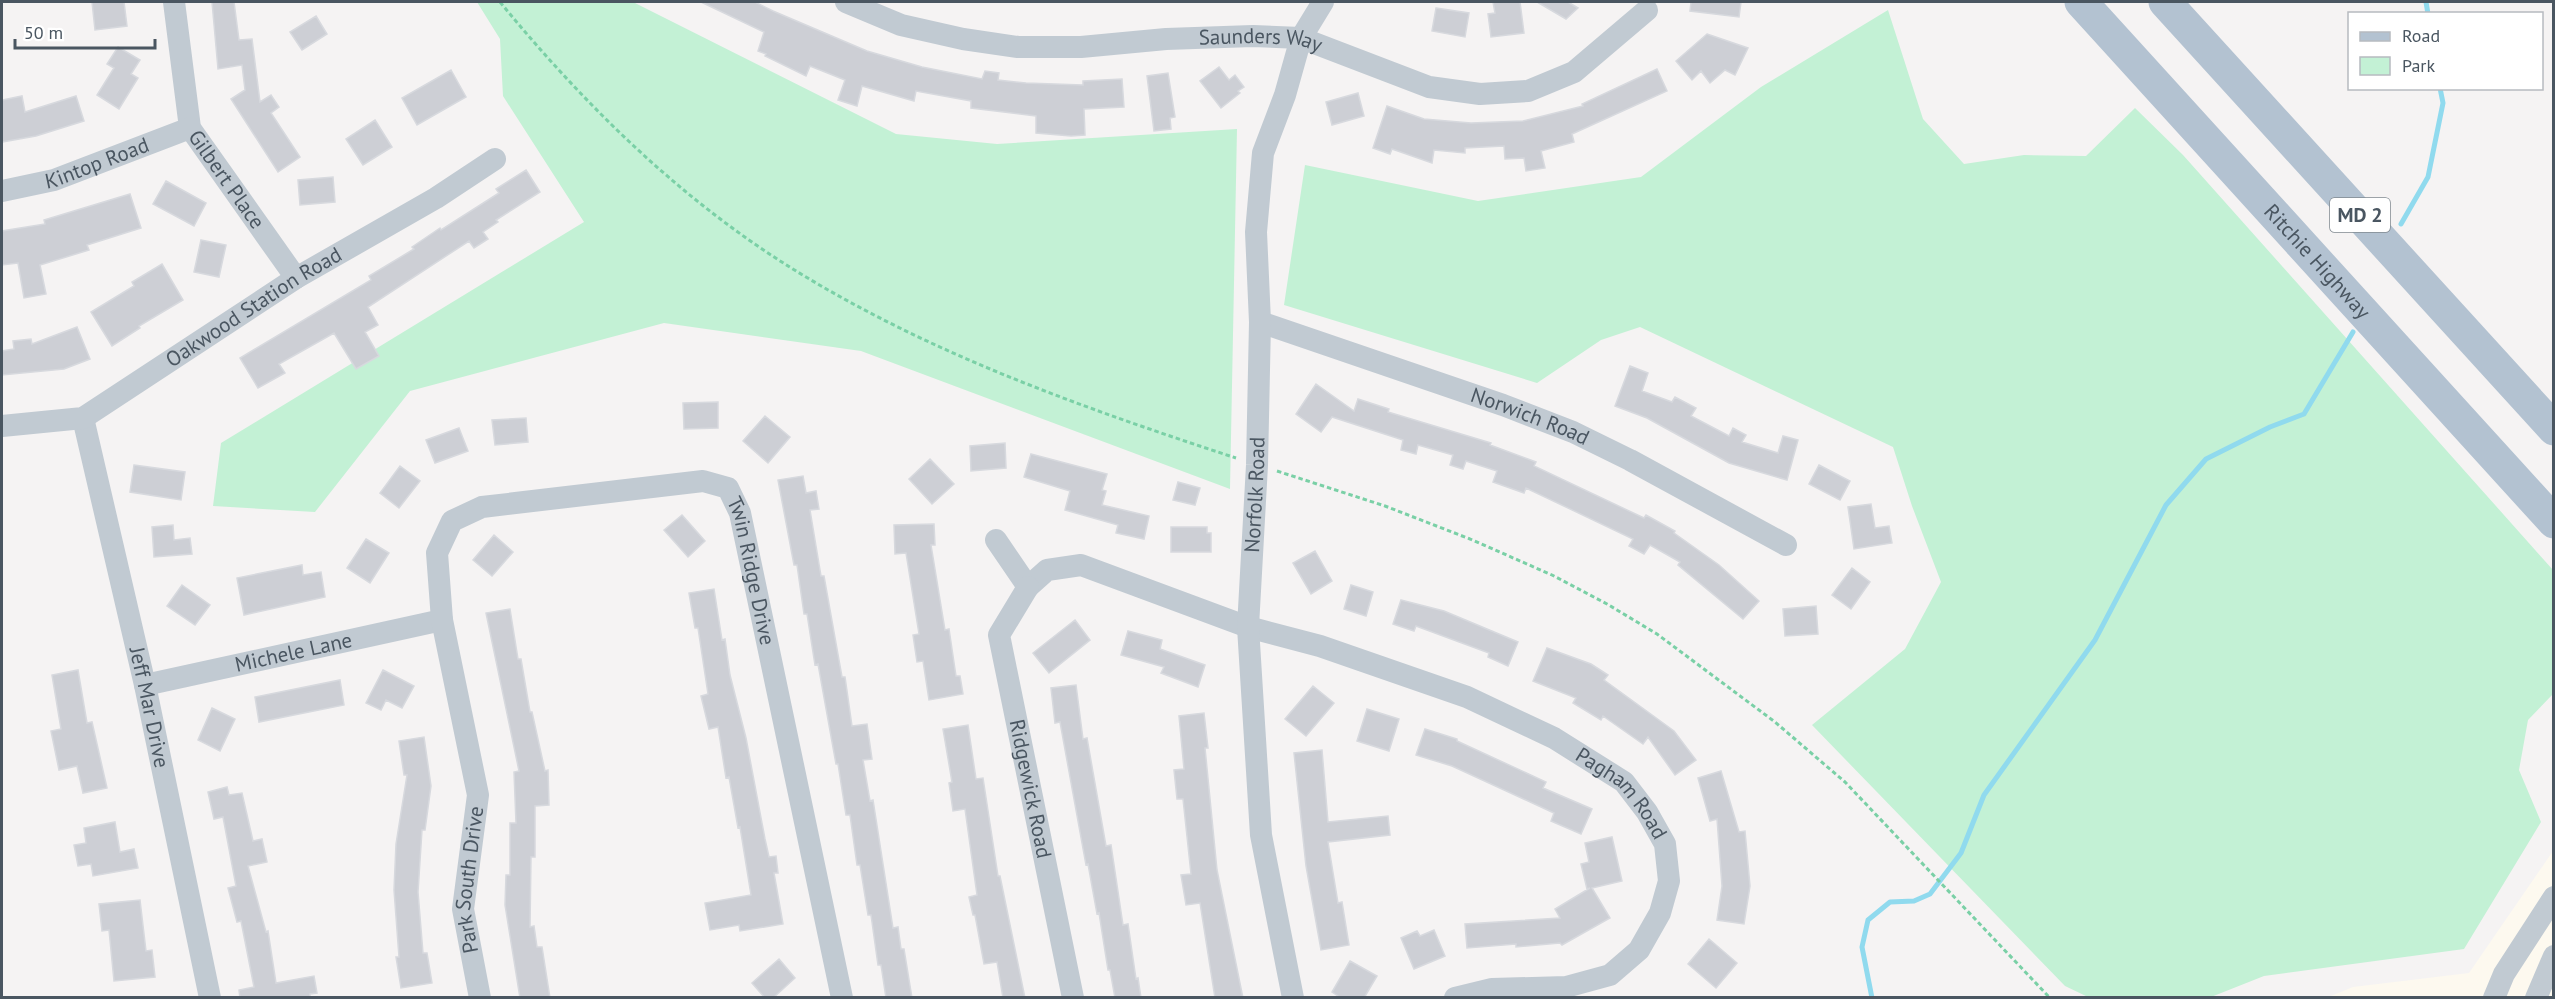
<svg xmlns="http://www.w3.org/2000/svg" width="2555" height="999" viewBox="0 0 2555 999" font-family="'PT Sans',sans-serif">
  <rect width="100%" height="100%" fill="#f5f3f3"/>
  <path fill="#fdf9ef" d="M2553 851V997L2326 998 2353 987 2469 973Z"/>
  <path fill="#c3f1d5" d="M477 2H633L896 134 997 144 1237 129 1230 489 861 351 664 323 410 391 315 512 213 506 221 443 584 222 503 96 500 39Z
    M1888 10 1923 119 1964 164 2024 155 2086 156 2135 108 2183 155 2553 570V694L2528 720 2519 770 2541 822 2464 949 2264 976 2211 997H2088L2065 986 1812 725 1905 649 1941 582 1912 506 1893 447 1640 327 1601 340 1537 383 1284 305 1305 165 1478 201 1641 177 1761 87Z"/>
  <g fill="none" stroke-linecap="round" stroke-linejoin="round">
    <path stroke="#90daee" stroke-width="5" d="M2426 2 2428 14
      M2401 224 2428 177 2443 103 2440 88
      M1872 998 1862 947 1868 920 1890 902 1914 901 1930 894 1961 853 1984 795 2095 640 2166 505 2206 459 2270 427 2304 414 2353 332"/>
  </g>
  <path fill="#cdcfd5" stroke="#d7d9de" stroke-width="1.5" d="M92 2H124L127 26 95 30Z
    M212 2H234L239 40 252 39 260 102 271 95 279 107 271 113 300 157 278 172 231 99 245 90 242 65 218 69Z
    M701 2H755L773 11 867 51 922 67 982 79 985 71 999 73 998 80 1026 83 1083 85V81L1122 79 1124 107 1084 109 1085 135 1071 136 1036 133V116L971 108V101L916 91 914 101 862 86 857 106 838 100 845 80 810 66 806 76 765 56 766 54 758 51 764 32Z
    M1493 2H1520L1524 33 1491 37 1488 14 1495 13Z
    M1537 2H1568L1578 8 1566 19Z
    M1691 2H1741L1739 17 1690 11Z
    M1436 8 1469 13 1465 37 1432 31Z
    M316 16 327 34 302 50 290 32Z
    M1707 34 1748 48 1735 75 1725 70 1710 83 1701 71 1692 80 1676 61Z
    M118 47 140 60 131 74 138 78 119 109 97 95 114 68 107 64Z
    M1219 67 1229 80 1235 75 1244 87 1238 91 1240 93 1221 108 1200 81Z
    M1657 69 1667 91 1572 134 1574 142 1541 151 1545 168 1526 171 1524 158 1505 159 1504 146 1465 148V153L1434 150 1432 163 1392 149 1390 154 1373 148 1387 106 1424 119 1471 123 1523 121 1583 106 1582 104Z
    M451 70 466 97 417 125 402 98Z
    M1168 73 1175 117 1170 118 1171 129 1154 131 1147 76Z
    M1358 93 1364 116 1332 125 1326 102Z
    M22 96 25 112 76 96 84 121 36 136 2 142V100Z
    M375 120 392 147 363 165 346 139Z
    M526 170 540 192 496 220 498 222 483 232 488 239 474 248 469 241 368 307 378 325 365 332 379 356 356 369 334 333 279 364 285 373 258 388 240 358 371 280 369 276 414 249 412 247 440 228 441 230 499 193 496 189Z
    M333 177 335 202 300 205 298 180Z
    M166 181 206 203 194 226 153 204Z
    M130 194 141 228 87 245 89 250 40 265 46 294 24 298 18 263 2 265V231L45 224 44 220Z
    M201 240 226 245 219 277 194 272Z
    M162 264 183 300 139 326 140 328 112 346 91 312 134 286 132 282Z
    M77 327 90 359 64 369 2 375V351L14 349 13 341 31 339 32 344Z
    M1630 366 1648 373 1642 391 1672 402 1675 397 1696 408 1691 416 1729 436 1733 428 1746 435 1742 442 1778 453 1783 436 1798 440 1787 480 1729 463 1647 418 1615 406Z
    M1316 384 1354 411 1358 399 1389 409 1388 412 1491 443 1490 445 1536 462 1534 466 1644 518 1646 515 1675 531 1674 533 1719 565 1759 601 1743 619 1678 565 1680 562 1650 545 1644 554 1629 546 1633 539 1526 488 1524 493 1493 482 1497 471 1466 461 1463 469 1450 465 1453 455 1418 445 1416 454 1401 450 1403 440 1332 417 1321 432 1296 414Z
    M718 402V428L684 429 683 403Z
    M765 416 790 437 768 463 743 441Z
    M526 418 528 442 495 445 492 420Z
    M459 428 468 451 435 463 426 440Z
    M1005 443 1006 468 971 471 970 446Z
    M1031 454 1107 474 1102 490 1106 491 1102 505 1149 516 1144 539 1116 533 1118 525 1065 510 1070 491 1024 477Z
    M930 459 954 484 932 504 909 479Z
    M134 465 185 472 181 500 130 492Z
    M1819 465 1850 481 1840 500 1809 484Z
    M400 466 420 481 399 508 380 493Z
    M803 476 806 493 816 491 819 509 810 510 821 576H824L842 677H845L852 726 867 724 872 759 863 760 870 801 873 800 893 928 898 927 901 949H904L912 998H886L881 965H878L871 915H868L860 865H857L850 815H846L838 764H836L818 664 815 665 807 614H804L797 565H794L778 480Z
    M1178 482 1200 488 1195 505 1173 500Z
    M1871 504 1875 528 1889 526 1892 543 1854 549 1848 507Z
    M682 515 705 541 688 557 664 530Z
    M934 524 935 545H931L945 630 949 629 956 676H960L963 694 929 700 923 661 917 662 913 635 919 634 906 553 895 554 894 525Z
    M173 525 174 540 190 538 192 554 154 557 152 527Z
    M1171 527H1207V533H1211V552H1171Z
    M494 535 513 552 492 576 473 560Z
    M366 539 389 553 370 583 347 568Z
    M1315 551 1332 581 1311 594 1293 563Z
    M302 565 303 575 321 572 325 597 244 615 237 578Z
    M1852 568 1870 582 1851 609 1832 595Z
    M182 585 210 605 195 625 167 606Z
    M1351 585 1373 592 1366 616 1344 609Z
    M714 589 722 640 725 639 730 675 746 738 765 839 769 857 776 856 778 873H774L783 924 740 931 739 925 710 930 705 903 751 895 740 827 738 828 729 777 726 778 718 727 709 729 701 696 708 694 698 628H695L689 593Z
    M1401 600 1444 611 1518 642 1508 666 1488 657 1489 653 1416 626 1414 631 1393 624Z
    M1816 606 1818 634 1785 636 1783 609Z
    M510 609 518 659H521L530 712H532L545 771 548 770 549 805 535 806V857H531L530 927 534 926 537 947H542L550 998H520L505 905 506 875H510V823H516L514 772 519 771 486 613Z
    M1075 620 1090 640 1049 673 1033 653Z
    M1128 631 1162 640 1160 649 1205 665 1198 687 1161 673 1164 667 1121 655Z
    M1547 648 1591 664 1608 675 1604 680 1674 731 1696 760 1675 775 1648 737 1643 744 1603 716 1601 720 1573 703 1576 698 1533 681Z
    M78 670 87 723 92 722 107 788 83 793 77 766 59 770 51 731 61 729 52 675Z
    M383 670 414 686 402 708 386 700 381 710 366 703Z
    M340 680 344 705 259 722 255 697Z
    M1076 685 1083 739 1087 738 1106 846 1111 845 1123 925 1128 924 1136 979 1138 978 1141 998H1115L1110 970H1108L1099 913 1097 914 1088 864 1086 865 1060 722 1055 723 1051 688Z
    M1313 686 1334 703 1306 736 1285 719Z
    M212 708 235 719 220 751 198 740Z
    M1367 709 1399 719 1389 751 1357 741Z
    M1204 713 1208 748H1205L1217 870 1243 998H1215L1200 903 1186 905 1181 875 1191 874 1183 799H1177L1174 770 1184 769 1179 716Z
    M968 725 976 779 983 778 998 876H1000L1025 998H1003L997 962 984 964 975 915H973L969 897 977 895 965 809 953 811 949 783 952 782 943 729Z
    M1425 729 1457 739V741L1546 782 1543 788 1592 809 1581 834 1551 821 1554 813 1452 766 1416 755Z
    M424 737 431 786 425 830H422L418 892 423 953H427L432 983 401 988 396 957H399L394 890 396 844 407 775H404L399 741Z
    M1322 750 1328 822 1388 816 1390 835 1328 842 1338 903 1342 902 1349 945 1321 950 1306 866 1294 753Z
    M1721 771 1739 832 1745 831 1750 886 1744 924 1717 920 1722 886 1717 819 1710 821 1698 778Z
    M227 787 229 795 242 793 253 841 262 839 267 862 248 866 266 932 268 931 276 983 314 976 317 993 310 994V998H240L239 990 254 987 241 921 237 922 228 888 236 886 223 817 214 819 208 792Z
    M115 822 120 852 134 849 138 868 93 876 91 864 78 866 74 845 86 843 84 828Z
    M1612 837 1622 881 1592 888 1610 918 1562 945 1560 943 1516 947V944L1467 948 1465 924 1560 918 1555 909 1590 888 1587 889 1581 864 1589 862 1585 843Z
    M140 900 146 951 152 950 155 977 114 981 109 930 102 931 99 904Z
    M1434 930 1445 956 1414 969 1401 938 1417 931 1420 936Z
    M1709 939 1737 963 1716 988 1688 964Z
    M779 959 795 978 773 998H765L752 983Z
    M1350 961 1377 976 1364 998H1341L1332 992Z"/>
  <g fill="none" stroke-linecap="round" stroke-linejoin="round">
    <path stroke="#7ad0a6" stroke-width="3" stroke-dasharray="4.5 3" stroke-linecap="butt" d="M500 2C587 108 687 206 806 277 941 358 1087 409 1236 458
      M1277 471 1385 506 1470 539 1552 575 1607 604 1657 634 1775 722 1845 782 2050 998"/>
    <g stroke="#c1cad2" stroke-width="22">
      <path id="s1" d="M174 2 190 128 296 278"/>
      <path id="s2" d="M846 2 901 25 963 39 1018 47H1081L1166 39 1253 36 1301 38 1429 87 1480 94 1528 91 1574 72 1647 10"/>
      <path id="s3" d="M2 191 54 180 190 128"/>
      <path id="s4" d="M1260 322 1503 405 1573 432 1630 460 1786 545"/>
      <path id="s5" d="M83 418 145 685 210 998"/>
      <path id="s6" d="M2 426 83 418 296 278 436 198 495 159"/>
      <path id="s7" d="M996 540 1028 587 1047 570 1081 565 1248 627 1320 646 1467 697 1554 738 1624 782 1647 812 1665 844 1669 881 1660 913 1639 950 1610 975 1566 987 1492 989 1455 998"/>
      <path id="s8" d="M1028 587 999 635 1073 998"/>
      <path id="s9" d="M145 685 442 620"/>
      <path id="s10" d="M480 998 463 909 478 795 442 620 437 553 452 521 482 507 703 481 728 488 740 513 842 998"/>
      <path id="s11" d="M1293 998 1261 835 1248 627 1257 465 1260 322 1256 232 1263 153 1285 95 1301 38 1323 2"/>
      <path d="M2494 998 2504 974 2554 897"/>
      <path d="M2536 998 2554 956"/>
    </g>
    <g stroke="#b3c2d1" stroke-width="33">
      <path id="s12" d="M2081 2 2554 522"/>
      <path d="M2165 2 2554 429"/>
    </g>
  </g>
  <g text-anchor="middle" stroke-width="6" stroke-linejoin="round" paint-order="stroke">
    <rect fill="#fff" stroke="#808990" stroke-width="1.5" x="2330" y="198" width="60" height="34" rx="4.5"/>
    <g font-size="20" font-weight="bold" fill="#4a5661">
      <text x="2360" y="222">MD 2</text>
    </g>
    <g font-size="21" fill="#4a5661" stroke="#fff">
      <text dy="7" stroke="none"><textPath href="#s2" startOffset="422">Saunders Way</textPath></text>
      <text dy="7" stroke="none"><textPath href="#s3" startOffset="99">Kintop Road</textPath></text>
      <text dy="7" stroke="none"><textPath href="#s1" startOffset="190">Gilbert Place</textPath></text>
      <text dy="7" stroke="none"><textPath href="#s12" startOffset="351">Ritchie Highway</textPath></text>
      <text dy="7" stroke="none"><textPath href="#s6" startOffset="285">Oakwood Station Road</textPath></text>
      <text dy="7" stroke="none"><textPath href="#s4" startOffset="286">Norwich Road</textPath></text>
      <text dy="7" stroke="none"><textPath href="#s11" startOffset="507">Norfolk Road</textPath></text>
      <text dy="7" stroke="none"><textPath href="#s10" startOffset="855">Twin Ridge Drive</textPath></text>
      <text dy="7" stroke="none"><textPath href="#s9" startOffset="152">Michele Lane</textPath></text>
      <text dy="7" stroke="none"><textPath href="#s5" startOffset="297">Jeff Mar Drive</textPath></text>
      <text dy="7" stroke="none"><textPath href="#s8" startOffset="213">Ridgewick Road</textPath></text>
      <text dy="7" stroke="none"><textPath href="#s7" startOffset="710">Pagham Road</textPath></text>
      <text dy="7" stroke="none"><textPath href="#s10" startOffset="120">Park South Drive</textPath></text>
    </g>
  </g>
  <rect width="2555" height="999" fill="none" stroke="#4a5661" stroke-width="6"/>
  <rect x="2348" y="12" width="195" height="78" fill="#ffffff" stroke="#b7bbc0" stroke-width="1.5"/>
  <rect x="2360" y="32" width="30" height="9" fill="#b3c2d1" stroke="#b7bbc0" stroke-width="1.5"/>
  <text x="2402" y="42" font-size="18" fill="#4a5661">Road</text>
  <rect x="2360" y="57" width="30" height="18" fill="#c3f1d5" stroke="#b7bbc0" stroke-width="1.5"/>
  <text x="2402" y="72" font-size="18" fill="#4a5661">Park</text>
  <path d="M15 39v9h140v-9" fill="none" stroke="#4a5661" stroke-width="3"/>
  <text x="24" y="39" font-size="18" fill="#4a5661" stroke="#ffffff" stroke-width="4.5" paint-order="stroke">50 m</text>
</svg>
